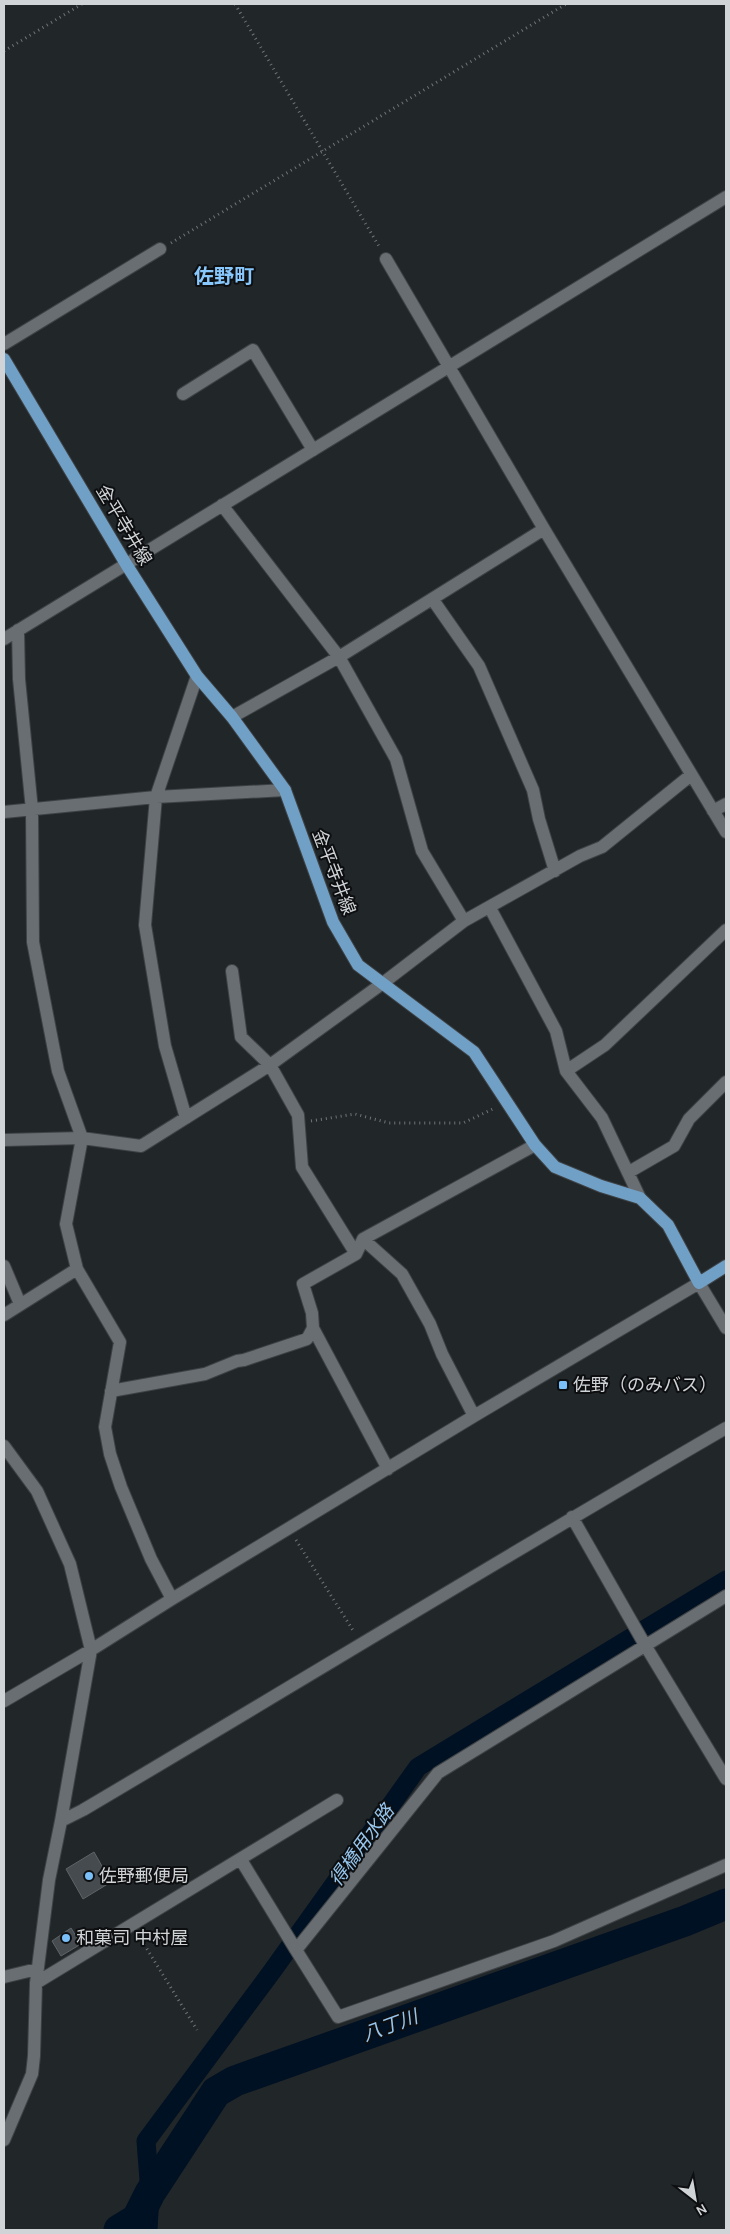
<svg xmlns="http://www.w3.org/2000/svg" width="730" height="2234" viewBox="0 0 730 2234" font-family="Karla,'Noto Sans JP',sans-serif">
  <rect width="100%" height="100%" fill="#212629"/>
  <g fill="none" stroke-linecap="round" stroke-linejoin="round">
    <path stroke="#001123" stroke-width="19" d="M148 2230 150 2193 146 2141 273 1970 418 1767 726 1580"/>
    <path stroke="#001123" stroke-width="31" d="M119 2230 137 2219 150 2193 216 2092 235 2081 685 1921 726 1904"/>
  </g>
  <path fill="#464b4f" stroke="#5e6367" d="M94 1852 111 1882 83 1899 66 1869Z
    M71 1928 81 1944 61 1956 52 1941Z"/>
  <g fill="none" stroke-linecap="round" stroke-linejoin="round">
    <defs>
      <path id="minor" d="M386 259 544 529 726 832
        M4 344 160 249
        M183 394 253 350 313 450
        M222 505 339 657 396 759 422 851 464 921
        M433 600 479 666 533 790 539 819 555 871
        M18 630 19 679 32 810 33 942 58 1071 82 1138 66 1224 77 1269 120 1342 105 1427 110 1454 121 1487 151 1559 172 1599
        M4 639 726 197
        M232 717 339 657 544 529
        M713 811 726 804
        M4 812 156 797 285 790
        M490 908 556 1031 566 1071 602 1118 640 1198
        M232 971 241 1037 270 1065 298 1115 302 1167 356 1254
        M566 1071 605 1045 726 930
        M186 1118 165 1046 145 925 156 797 197 676
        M4 1140 82 1138 141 1146 270 1065 383 983 464 921 580 856 602 847 691 775
        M629 1172 674 1146 689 1119 726 1082
        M363 1239 402 1274 430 1324 442 1354 474 1416
        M4 1266 20 1304
        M4 1315 77 1269
        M313 1328 388 1469
        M111 1391 205 1374 237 1361 244 1360 307 1339 313 1328 312 1313 303 1284 356 1254 363 1239 535 1145
        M4 1446 37 1491 70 1564 91 1650 61 1821 49 1880 36 1983 34 2056 32 2074 4 2140
        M572 1517 645 1645 726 1779
        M726 1596 438 1773 296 1950 338 2017 554 1941 726 1865
        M4 1701 91 1650 172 1599 474 1416 699 1283 726 1328
        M61 1821 83 1810C298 1683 510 1553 726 1428
        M241 1860 296 1950
        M4 1977 37 1969
        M36 1983 337 1800"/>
      <path id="major" d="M4 359 126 564 197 676 232 717 285 790 333 922 358 965 474 1052 535 1145 555 1167 601 1186 640 1198 668 1225 699 1283 726 1266"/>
    </defs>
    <use href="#minor" stroke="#3e4245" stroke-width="14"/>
    <use href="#major" stroke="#3e4245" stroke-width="14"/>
    <path stroke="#717578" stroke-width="3" stroke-dasharray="1 4" stroke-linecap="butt" d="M235 4 380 248
      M4 51 82 4
      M171 243 566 4
      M311 1121 355 1114 389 1123H463L495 1108
      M296 1540 354 1632
      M139 1936 197 2030"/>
    <use href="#minor" stroke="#696e73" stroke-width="12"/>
    <use href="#major" stroke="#71a0c6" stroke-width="12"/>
  </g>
  <g fill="#7abff8" stroke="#0d0e10" stroke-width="2">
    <rect x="558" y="1380" width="10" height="10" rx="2.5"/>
    <circle cx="89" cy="1876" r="5"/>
    <circle cx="66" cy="1938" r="5"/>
  </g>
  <g text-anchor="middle" stroke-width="4" stroke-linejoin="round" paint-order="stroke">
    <g font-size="18" fill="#d1d4d7" stroke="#0d0e10">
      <text transform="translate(124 525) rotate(59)" y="6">金平寺井線</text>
      <text transform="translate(334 872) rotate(69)" y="6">金平寺井線</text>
    </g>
    <g font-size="18" fill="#d1d4d7" stroke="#0d0e10" text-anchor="start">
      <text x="573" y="1391">佐野（のみバス）</text>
      <text x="99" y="1882">佐野郵便局</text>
      <text x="76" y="1944">和菓司 中村屋</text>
    </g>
    <g font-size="19" font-style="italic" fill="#96c6ee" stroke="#0d0e10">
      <text transform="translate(361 1845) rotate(-54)" y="7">得橋用水路</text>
      <text transform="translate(390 2025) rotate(-20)" y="7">八丁川</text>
    </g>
    <g font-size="20" font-weight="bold" fill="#87c7fc" stroke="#0d0e10">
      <text x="224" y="283">佐野町</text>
    </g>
  </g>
  <rect width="730" height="2234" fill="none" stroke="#d1d4d7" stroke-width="10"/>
  <g transform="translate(695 2199) rotate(149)" stroke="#0d0e10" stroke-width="4" paint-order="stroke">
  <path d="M0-4L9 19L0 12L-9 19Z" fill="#d1d4d7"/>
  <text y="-8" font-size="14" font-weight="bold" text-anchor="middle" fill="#d1d4d7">N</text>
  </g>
</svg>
